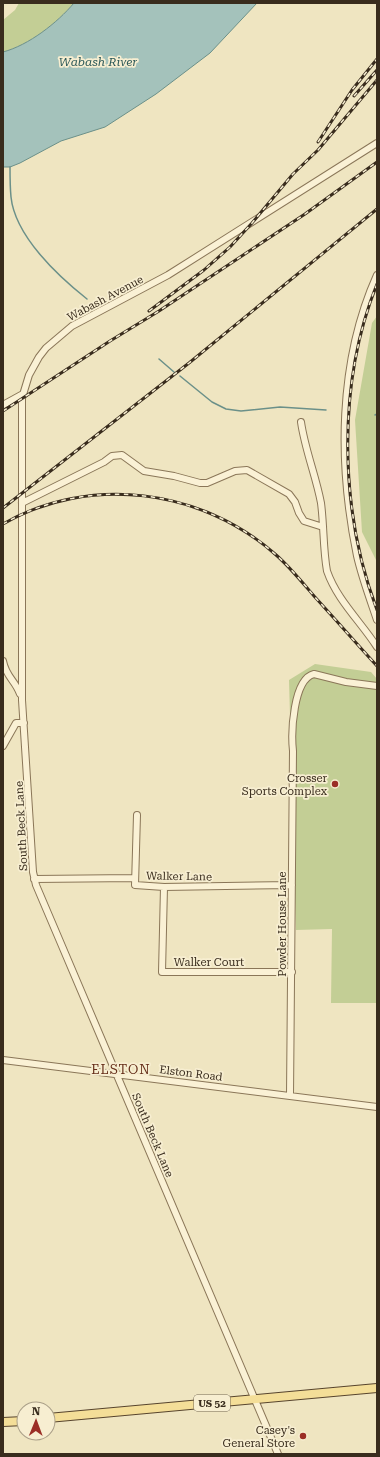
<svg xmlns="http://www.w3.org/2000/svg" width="380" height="1457" viewBox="0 0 380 1457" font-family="'Roboto Serif',serif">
  <rect width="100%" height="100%" fill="#efe5c1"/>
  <path fill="#c3ce95" d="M19 3H74C57 23 29 45 3 52V20L15 10Z
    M377 316V562L362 532 355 420 372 323Z
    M315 664 371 672 377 679V1003H331L332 929 296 930 289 680Z"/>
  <path fill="#a4c2bb" stroke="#6b9089" d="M74 3H257L210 53 156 94 105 127 61 141 20 163 10 167H3V52C29 45 57 23 74 3Z"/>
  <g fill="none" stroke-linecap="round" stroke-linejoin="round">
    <path stroke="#6b9089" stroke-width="1.5" d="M10 167C10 177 10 187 11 197 15 236 58 276 87 299
      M159 359 174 372
      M180 376 212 402 226 409 241 411 280 407 326 410
      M375 415 377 414"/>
    <defs>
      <path id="minor" d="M377 275C338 362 338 464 357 556 362 578 370 599 377 620
        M3 405 23 394
        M301 422C305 450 316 476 321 503 324 526 323 549 327 571 337 600 361 622 377 647
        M22 503 104 462 112 456 122 455 144 471 174 476 200 483H207L235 471 247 470 289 494 295 502 299 513 304 521 323 527
        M3 661C6 677 15 680 20 694
        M3 746 16 723H24
        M137 815 135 885 164 887 292 885
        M34 879 135 878
        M164 887 162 972H292
        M3 1060 377 1107
        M290 1096 293 751C291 733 293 679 314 674L346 682 377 686
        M278 1454 59 939 36 885 33 872 22 700V398L29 375 39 357 46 348 72 326 168 275 377 143"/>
      <path id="major" d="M48 1418 377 1388
        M3 1422 24 1421"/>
    </defs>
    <use href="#minor" stroke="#8a7658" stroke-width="8"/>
    <use href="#major" stroke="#57442d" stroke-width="10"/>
    <use href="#minor" stroke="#faf1d5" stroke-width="6"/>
    <use href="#major" stroke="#f4de98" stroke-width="8"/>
    <defs>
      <path id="rail" d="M354 96 377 70
        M318 142 352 90 377 59
        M377 284C337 383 339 510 377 610
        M149 311 204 270 230 247 252 223 293 174 318 150 377 80
        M3 411 110 341 159 311 305 214 377 162
        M3 508 189 363 377 209
        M3 524C90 474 201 489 275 554 289 566 302 582 314 596 335 619 356 643 377 666"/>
    </defs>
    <use href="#rail" stroke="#392c1d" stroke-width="3"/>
    <use href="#rail" stroke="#f7eed1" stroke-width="1.5" stroke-dasharray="4.5" stroke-linecap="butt"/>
  </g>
  <g fill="#9b2e26" stroke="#f7eed1" stroke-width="1.5">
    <circle cx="335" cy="784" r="4"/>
    <circle cx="303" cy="1436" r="4"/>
  </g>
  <g text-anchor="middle" stroke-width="3.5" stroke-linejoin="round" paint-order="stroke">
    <rect fill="#f7eed1" stroke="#726653" stroke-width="1" x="194" y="1395" width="36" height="16" rx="3"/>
    <g font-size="10" font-weight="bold" fill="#392c1d">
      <text x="212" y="1407">US 52</text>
    </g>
    <g font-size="11" fill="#392c1d" stroke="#f7eed1">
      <text transform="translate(105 298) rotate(-28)" y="4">Wabash Avenue</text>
      <text transform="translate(21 826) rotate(-93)" y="4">South Beck Lane</text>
      <text transform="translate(179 876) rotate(1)" y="4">Walker Lane</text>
      <text transform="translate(282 924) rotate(-90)" y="4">Powder House Lane</text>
      <text x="209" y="966">Walker Court</text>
      <text transform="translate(191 1073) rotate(7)" y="4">Elston Road</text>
      <text transform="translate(153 1135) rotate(67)" y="4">South Beck Lane</text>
    </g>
    <g font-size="11" fill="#392c1d" stroke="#f7eed1" text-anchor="end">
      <text x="327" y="782">Crosser<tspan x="327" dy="13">Sports Complex</tspan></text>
      <text x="295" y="1434">Casey's<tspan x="295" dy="13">General Store</tspan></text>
    </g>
    <g font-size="12" font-style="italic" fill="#2c5959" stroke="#f7eed1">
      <text x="98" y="66">Wabash River</text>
    </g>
    <g font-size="13" letter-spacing="1" fill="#67301b" stroke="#f7eed1">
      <text x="121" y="1074">ELSTON</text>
    </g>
  </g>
  <rect width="380" height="1457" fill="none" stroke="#392c1d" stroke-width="8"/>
  <g transform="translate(36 1421) rotate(1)"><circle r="19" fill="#f7eed1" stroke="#aba089"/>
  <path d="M0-3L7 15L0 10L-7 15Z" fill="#9b2e26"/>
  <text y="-6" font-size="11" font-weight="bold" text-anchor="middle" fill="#392c1d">N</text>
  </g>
</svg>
